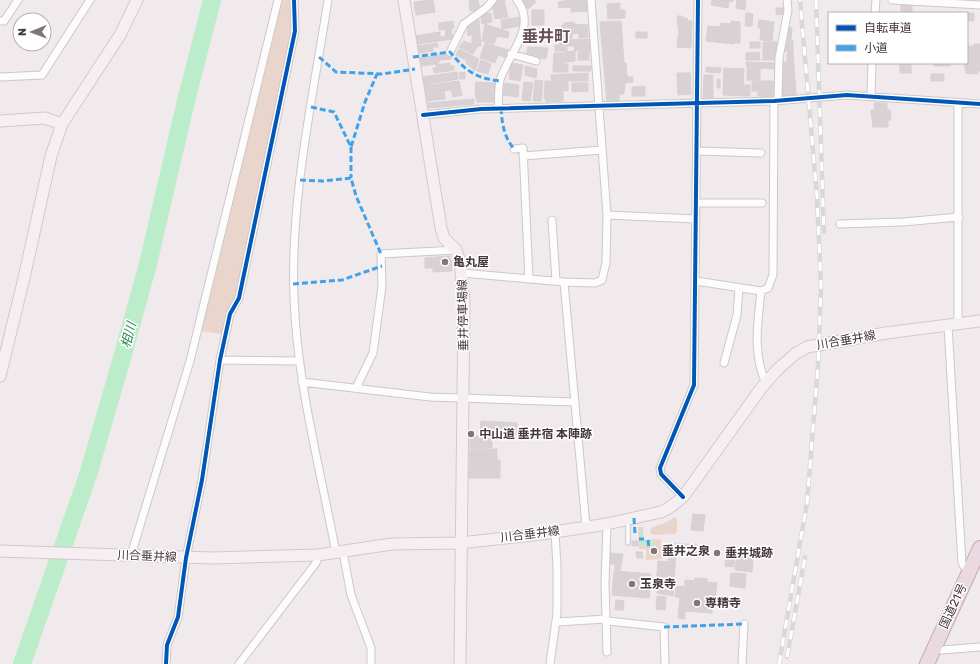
<svg xmlns="http://www.w3.org/2000/svg" width="980" height="664" viewBox="0 0 980 664" font-family="Rubik,'Noto Sans JP',sans-serif">
  <rect width="100%" height="100%" fill="#f0eaec"/>
  <path fill="#ead5cc" d="M280 0H291L294 34 237 293 227 313 222 334 199 331Z
    M674 517 677 519V532L675 534 654 535 650 533 651 528C659 524 667 524 674 517Z
    M638 527H643L644 540 661 539 662 559 646 560V549H639Z"/>
  <path fill="#bcedca" d="M639 529 642 530 644 541 654 542 655 547 641 545Z"/>
  <g fill="none" stroke-linecap="round" stroke-linejoin="round">
    <path stroke="#bcedca" stroke-width="18" d="M22 664 88 475 120 365 148 264 185 105 212 0"/>
  </g>
  <path fill="#d9d2d5" stroke="#d8d0d3" d="M433 0 435 12 416 15 414 2Z
    M469 0H478L480 11H470Z
    M497 0H506L504 1 508 17 495 19 492 5 497 3Z
    M521 0H534L536 2 528 9Z
    M570 0H586L587 11 571 12V7L559 8 558 2Z
    M712 0H733V2L729 1 728 8 711 5Z
    M737 0H746L745 10 736 8Z
    M620 3V10H625V18L608 19 607 4Z
    M901 5H912V13H901Z
    M776 8H784V15L776 14Z
    M532 10H544V25H532Z
    M491 13 492 22 482 24 481 14Z
    M746 13 753 14 752 26H745Z
    M967 13H974V21H967Z
    M677 16H682V18H687L688 21H692L691 48 677 47 678 36H679Z
    M520 17 521 26 502 29 501 20Z
    M479 20 481 46H478L473 54 459 47 464 41 472 44V34L468 36 467 24H472V21Z
    M759 20 774 22 772 41 760 40 761 28H758Z
    M453 21 454 28H451L453 39 417 44 415 36 440 32V37H445L446 29 439 30V23Z
    M621 21 624 63H626L627 77H633V82L625 83 624 94H619V101L607 102 600 22Z
    M731 21 740 22V43H734V44L706 41 708 26 720 27 721 23 731 24Z
    M574 22V24L588 25V37L579 38V33L572 34V39L557 40 556 32H561L562 25H564V23Z
    M485 24 509 32 508 38 497 36 494 44 482 41Z
    M789 27 792 28 791 40H793V52L784 51Z
    M636 32H647V38H636Z
    M589 39 590 50 574 51 575 46H567V40Z
    M560 42H567V51H555V45H560Z
    M750 42H760V48H750Z
    M763 42H777V60H763Z
    M437 43 438 47H433V51L418 53 417 46Z
    M485 43 509 50 507 58 498 55 495 63 480 58Z
    M974 44H980V71H978V74L966 73 964 63H967V46H974Z
    M528 47 548 48 546 59 526 57Z
    M459 49 479 59 475 71 466 63 467 61 456 55Z
    M575 51V61L565 62V52Z
    M589 51V60H578V52Z
    M759 52 760 60H746V53Z
    M793 52 796 94 782 96V62H787V53Z
    M554 53H564V64H568V72H553Z
    M444 54 451 56V59L440 60 438 64 421 66 419 58Z
    M481 60 491 64 488 74 477 71Z
    M746 62 775 63V69L747 68Z
    M450 63V66H454V70L434 73 433 68H436V65Z
    M511 63 523 65 520 81 509 79Z
    M900 63H911V73H900Z
    M934 63H950V66H934Z
    M525 66 537 69 536 78 525 75Z
    M573 66H591V71H573Z
    M706 67 721 68 720 73 706 72Z
    M724 68 744 69 743 85H750V96L723 95Z
    M747 69H760V80H747Z
    M457 72 458 79 423 85 422 77Z
    M465 72V79H460L459 73Z
    M588 73V81H552L551 75Z
    M677 73H690L691 94 678 95Z
    M931 74H944V81H931Z
    M704 75H713V100H703Z
    M717 79H720V88H717Z
    M535 80 543 81 541 101H533Z
    M459 81 462 95 453 97 451 90 444 91 445 99 426 101 424 86Z
    M545 81 568 82V91L563 90V101L546 102V99H544Z
    M752 81H773V83H776V90L773 91V97L758 96V91H752Z
    M476 82 495 83V90H475Z
    M524 82 533 83 530 101 522 100Z
    M505 83 519 85 518 97 503 95Z
    M572 83H588V91L572 92Z
    M645 86V96H632V87Z
    M475 91H495V102H477Z
    M474 99V104L428 108V103Z
    M874 103H887V110H890L891 120H888V127H873L871 110H875Z
    M449 256 452 263V271L433 272V268H425V258Z
    M481 421 517 423V435L480 433Z
    M470 436H492V448H470Z
    M470 449H497V460L469 459Z
    M470 460H500V470H469Z
    M469 471H500V478H469Z
    M693 514 705 515 703 531 691 530Z
    M632 541H638V546H632Z
    M675 543 697 545 696 554 675 552Z
    M636 552H642L643 558H637Z
    M610 553 623 554 620 571 615 570V564H610Z
    M669 553H676L673 596 657 593 658 585H656L658 561 668 562Z
    M726 555 735 556 734 567 725 566Z
    M737 555 753 556 752 572 735 570Z
    M614 571 651 574 649 598 612 595Z
    M731 573 746 574 745 588 730 586Z
    M695 578 707 579V582L717 583 714 608H712V613L685 611V619L678 618 680 597H675L676 586 685 587V580L695 581Z
    M657 596 666 597 665 610 656 609Z
    M616 600 624 601 623 610H615Z"/>
  <g fill="none" stroke-linecap="round" stroke-linejoin="round">
    <defs>
      <path id="lane" d="M628 520V543"/>
      <path id="street" d="M328 0C313 96 290 200 294 297 297 383 320 468 336 553
        M892 0 980 5
        M875 13 876 0
        M0 21H4L18 0
        M450 52 464 24 486 8 493 0
        M511 54 536 61
        M0 77 42 75 90 0
        M871 96 872 63
        M778 100 779 58 788 10 787 0
        M498 108C499 99 498 89 500 80 508 54 538 27 517 0
        M423 115 481 109 774 101 847 95 980 104
        M514 149 523 148 529 279
        M697 151 761 153
        M523 156 602 150
        M696 203H762
        M607 215 696 219
        M552 220 556 281
        M840 224 903 222 959 217
        M462 273 564 282 595 283 602 280 606 263 607 215 591 0
        M696 281 761 291C758 322 752 353 766 383
        M564 282 586 526
        M761 291 768 288 773 275 774 101
        M958 324V103
        M948 326 962 563 968 573
        M220 360 299 361
        M724 363 737 315 739 288
        M302 382 430 397 575 402
        M356 388 373 353 382 286 381 254 456 250
        M683 497 661 474 660 468 694 385 698 0
        M607 524 605 584 607 652
        M343 552 351 595 371 648V664
        M131 555 190 361 278 0
        M557 622 606 619 608 621 664 627 665 664
        M934 648 942 650 980 647
        M166 664 167 645 178 617 186 558 202 480 220 360 230 314 239 298 295 31 294 0
        M239 664 316 563 318 555
        M550 664 557 613V567L555 532
        M742 664 744 624"/>
      <path id="secondary" d="M404 0 441 228 444 238 456 250 460 262 464 301 460 664
        M0 121 45 118 62 124
        M886 333 980 321
        M0 376 24 278 51 156 62 124 120 35 137 0
        M0 551 213 558 318 555 392 544 460 543 541 534 607 524 661 512 669 508 683 497 762 387 778 369"/>
      <path id="highway" d="M927 664 980 548"/>
    </defs>
    <use href="#lane" stroke="#cec7ca" stroke-width="5.5"/>
    <use href="#street" stroke="#cec7ca" stroke-width="9"/>
    <use href="#secondary" stroke="#d5c7cc" stroke-width="13"/>
    <use href="#highway" stroke="#c7a6b5" stroke-width="16"/>
    <use href="#lane" stroke="#fdfcfc" stroke-width="3.5"/>
    <use href="#street" stroke="#fdfcfc" stroke-width="7"/>
    <use href="#secondary" stroke="#f6eff1" stroke-width="11"/>
    <use href="#highway" stroke="#ebd9e1" stroke-width="14"/>
    <defs>
      <path id="rail" d="M816 0 824 232
        M787 657 805 557
        M779 664 807 503 818 366 821 286 817 197 800 0"/>
    </defs>
    <use href="#rail" stroke="#d9d8d8" stroke-width="4.5"/>
    <use href="#rail" stroke="#fff" stroke-width="3" stroke-dasharray="9" stroke-linecap="butt"/>
    <defs>
      <path id="secondary-bridge" d="M778 369 795 354 807 347 886 333"/>
    </defs>
    <use href="#secondary-bridge" stroke="#d5c7cc" stroke-width="13" stroke-linecap="butt"/>
    <use href="#secondary-bridge" stroke="#f6eff1" stroke-width="11"/>
    <path stroke="#3fa3ec" stroke-width="3" stroke-dasharray="6 3" stroke-linecap="butt" d="M319 57 336 72 382 74 415 69
      M413 57 450 52C466 71 475 78 500 81
      M311 107 334 112 351 147 365 102 377 74
      M501 108C502 124 504 137 514 149
      M351 147V178
      M300 180 323 181 351 178 356 196 381 254
      M293 284 342 280 382 266
      M634 518 635 535
      M639 539H644
      M648 540 649 548
      M664 627 744 624"/>
    <defs>
      <path id="cycleway" d="M423 115 481 109 774 101 847 95 980 104
        M683 497 661 474 660 468 694 385 698 0
        M166 664 167 645 178 617 186 558 202 480 220 360 230 314 239 298 295 31 294 0"/>
    </defs>
    <use href="#cycleway" stroke="#fff" stroke-width="6"/>
    <use href="#cycleway" stroke="#0057b8" stroke-width="4"/>
  </g>
  <g fill="#81757a" stroke="#fff" stroke-width="1.5">
    <circle cx="445" cy="262" r="4"/>
    <circle cx="471" cy="434" r="4"/>
    <circle cx="654" cy="551" r="4"/>
    <circle cx="717" cy="553" r="4"/>
    <circle cx="632" cy="584" r="4"/>
    <circle cx="697" cy="603" r="4"/>
  </g>
  <g text-anchor="middle" stroke-width="3" stroke-linejoin="round" paint-order="stroke">
    <g font-size="12" font-weight="bold" fill="#45363d" stroke="#fff" text-anchor="start">
      <text x="453" y="266">亀丸屋</text>
      <text x="479" y="438">中山道 垂井宿 本陣跡</text>
      <text x="662" y="555">垂井之泉</text>
      <text x="725" y="557">垂井城跡</text>
      <text x="640" y="588">玉泉寺</text>
      <text x="705" y="607">専精寺</text>
    </g>
    <g font-size="12" fill="#45363d" stroke="#fff">
      <text transform="translate(463 315) rotate(-91)" y="4">垂井停車場線</text>
      <text transform="translate(846 340) rotate(-10)" y="4">川合垂井線</text>
      <text transform="translate(530 534) rotate(-7)" y="4">川合垂井線</text>
      <text transform="translate(147 556) rotate(2)" y="4">川合垂井線</text>
      <text transform="translate(953 606) rotate(-65)" y="4">国道21号</text>
    </g>
    <g font-size="13" font-style="italic" fill="#2a8648" stroke="#fff">
      <text transform="translate(128 335) rotate(-75)" y="5">相川</text>
    </g>
    <g font-size="16" font-weight="bold" fill="#684e5b" stroke="#fff">
      <text x="546" y="42">垂井町</text>
    </g>
  </g>
  <rect x="828" y="12" width="140" height="52" fill="#ffffff" stroke="#b5afb1"/>
  <rect x="836" y="25" width="20" height="6" fill="#0057b8" stroke="#b5afb1"/>
  <text x="864" y="32" font-size="12" fill="#45363d">自転車道</text>
  <rect x="836" y="45" width="20" height="6" fill="#3fa3ec" stroke="#b5afb1"/>
  <text x="864" y="52" font-size="12" fill="#45363d">小道</text>
  <g transform="translate(32 32) rotate(269)"><circle r="19" fill="#ffffff" stroke="#b5afb1"/>
  <path d="M0-3L7 15L0 10L-7 15Z" fill="#81757a"/>
  <text y="-6" font-size="11" font-weight="bold" text-anchor="middle" fill="#45363d">N</text>
  </g>
</svg>
